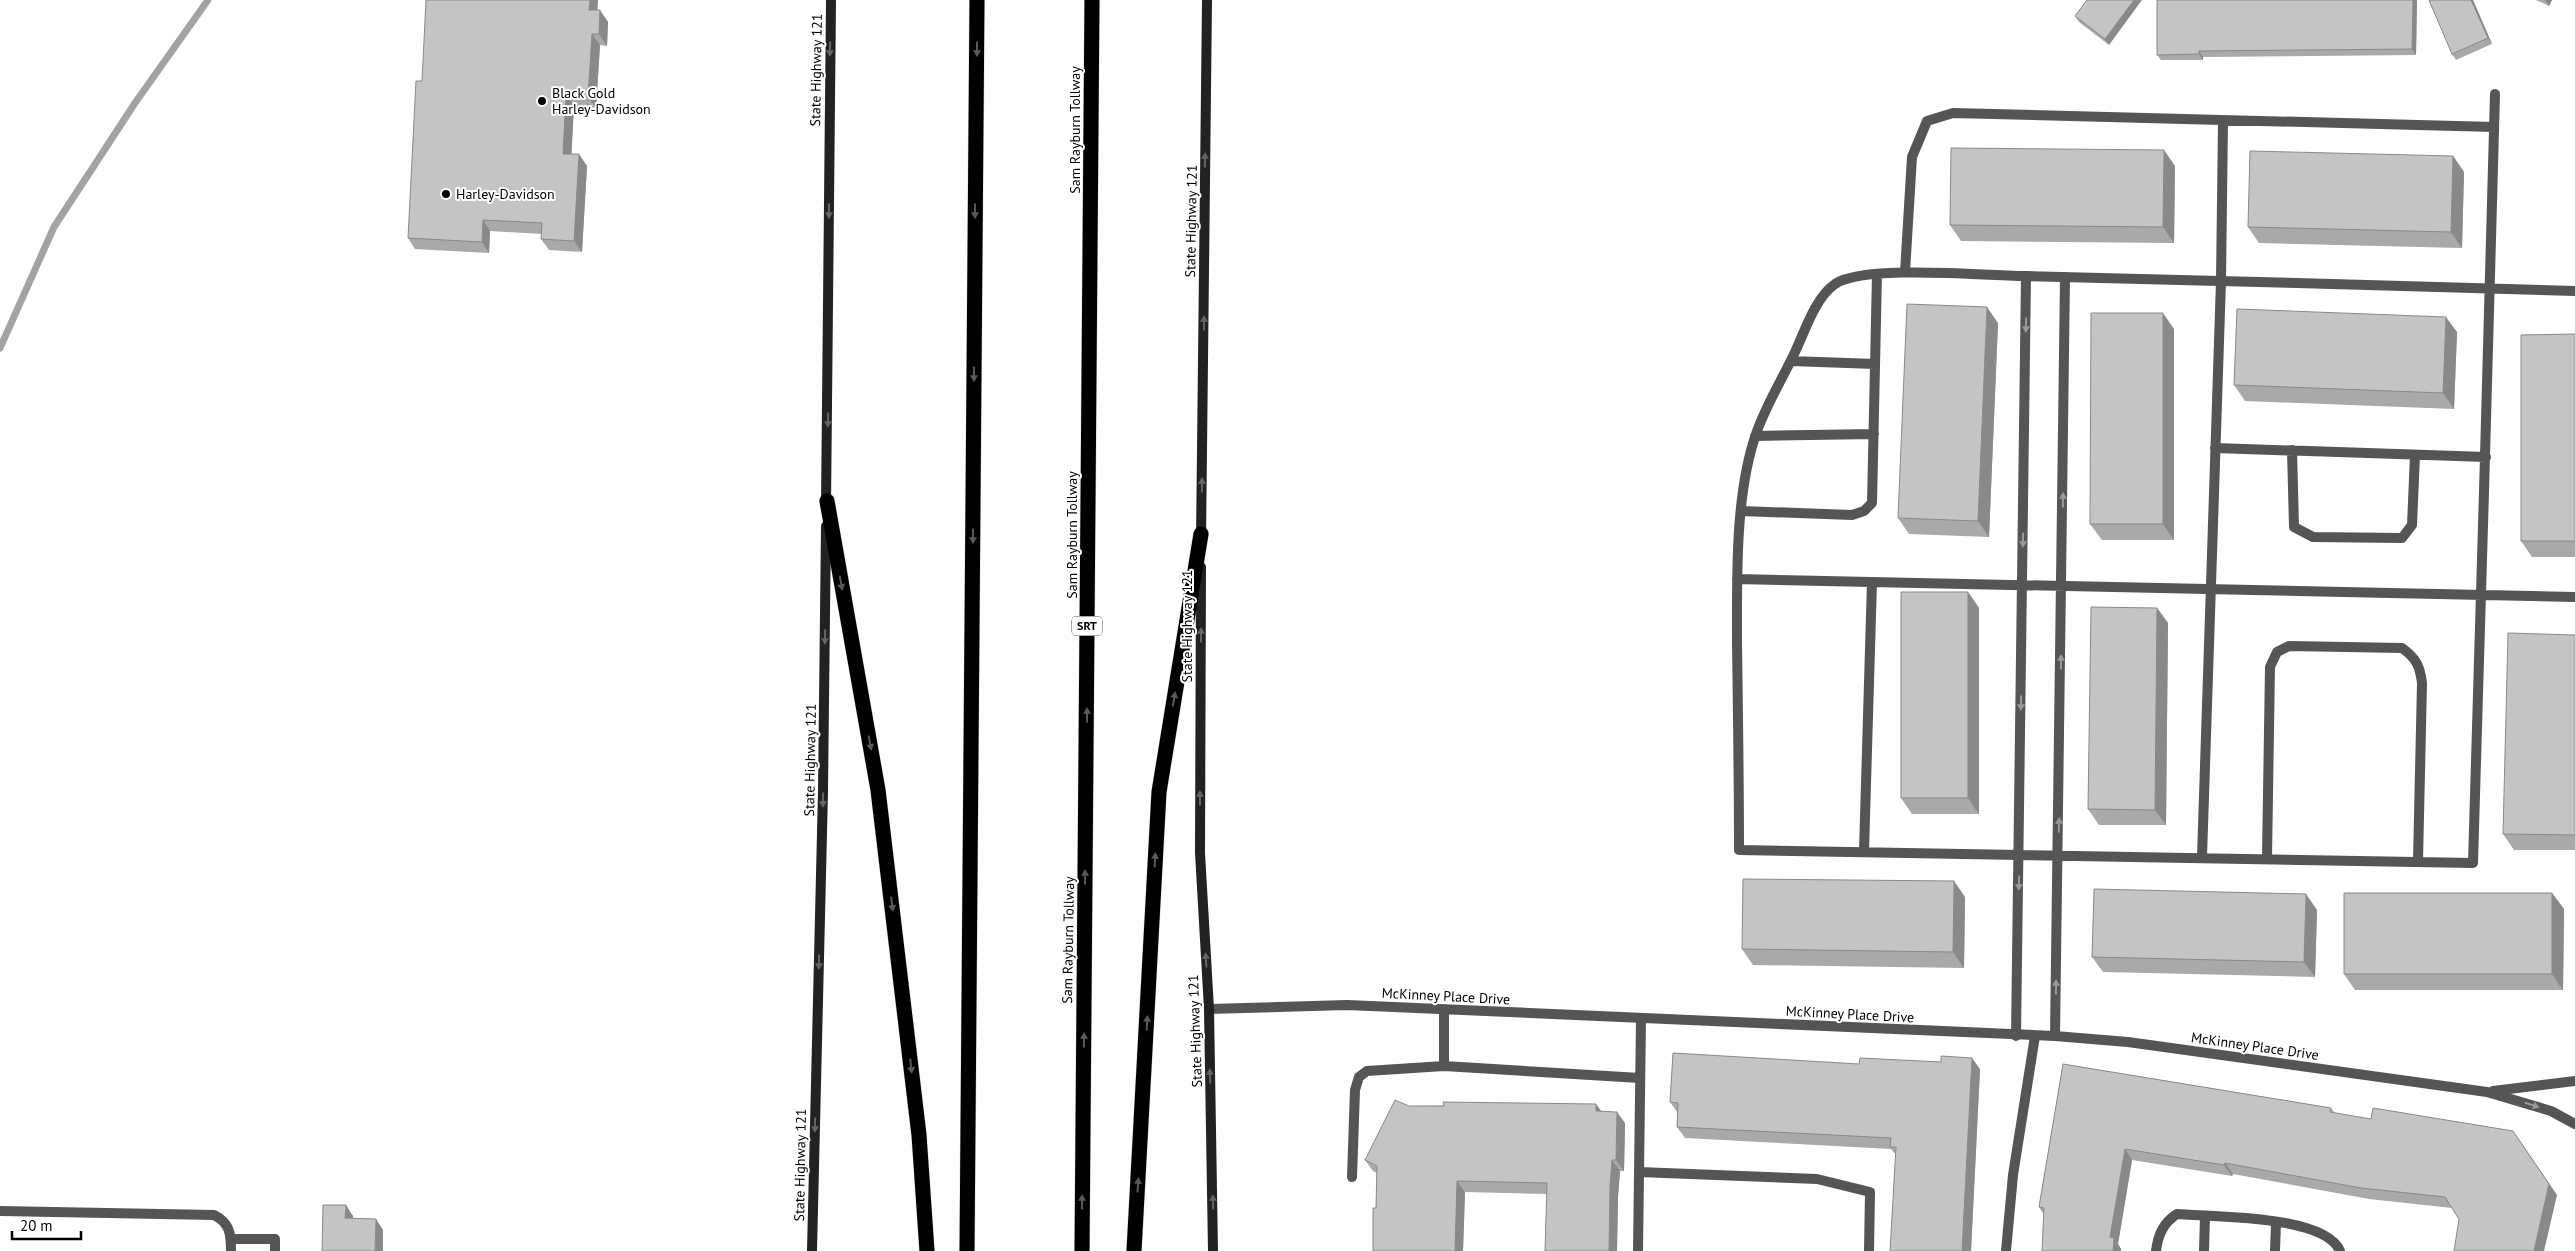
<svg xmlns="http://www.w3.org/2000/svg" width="2575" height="1251" viewBox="0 0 2575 1251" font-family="'PT Sans',sans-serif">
  <rect width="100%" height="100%" fill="#fff"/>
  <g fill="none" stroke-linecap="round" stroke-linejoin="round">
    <path stroke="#a3a3a3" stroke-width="7" d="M0 348 54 227 135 103 208 0"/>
    <defs>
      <path id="motorway" d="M827 501 878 790 919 1135 927 1251
        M967 1251 977 0
        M1082 1251 1092 0
        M1134 1251 1159 792 1201 534"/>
    </defs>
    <use href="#motorway" stroke="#dbdbdb" stroke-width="16"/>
    <path stroke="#555" stroke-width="10" d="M2495 94C2488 350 2481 607 2473 863L1739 850C1739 781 1738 712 1737 643 1737 579 1735 497 1755 437 1764 408 1782 380 1795 352 1805 331 1815 298 1835 284 1865 264 1987 276 2027 276 2210 280 2392 286 2575 291
      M1905 272 1912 157 1927 121 1953 113 2494 127
      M1791 361 1875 364
      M1755 436 1874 434
      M2215 448 2486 457
      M2292 450 2294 527 2313 537 2402 538 2412 525 2415 455
      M1742 511 1852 515 1864 511 1872 503 1877 274
      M1737 579 2575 597
      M1864 851 1872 582
      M2202 857 2221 281 2223 121
      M2267 858 2270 667 2277 652 2289 646 2402 648C2416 658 2420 666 2422 683L2418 861
      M1444 1010V1066L1640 1078
      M2016 1036 2026 276
      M2055 1036 2065 277
      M1639 1172 1817 1179 1870 1192 1869 1251
      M1352 1177 1355 1090 1359 1077 1367 1071 1444 1066
      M0 1211 214 1215C230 1223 231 1234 231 1251
      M231 1239H275V1251
      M1638 1251 1641 1019
      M2006 1251 2013 1175 2035 1036
      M2156 1251C2158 1235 2163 1223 2177 1214 2213 1217 2325 1215 2340 1251
      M2204 1251 2205 1216
      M2275 1251 2276 1222"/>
    <path stroke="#555" stroke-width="10" d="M1209 1009 1347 1005 2055 1036 2128 1042 2487 1092 2551 1111 2575 1124
      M2493 1091 2575 1081"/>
    <path stroke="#222" stroke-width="10" d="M826 506 831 0
      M1201 540 1207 0
      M1201 567 1200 853 1209 1009 1213 1251
      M812 1251 823 791 826 526"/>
    <use href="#motorway" stroke="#000" stroke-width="15"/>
  </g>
  <path fill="#a9a9a9" d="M2087 0 2109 45 2079 22 2075 16Z
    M2157 0H2417L2416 55 2203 57V60H2161L2157 55Z
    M2429 0H2473L2492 44 2456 60 2452 54Z
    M2536 0H2552L2549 6Z
    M597 10 608 22 607 46 600 45 596 108 574 106 571 154 587 166 582 252 549 250 541 239 542 234 490 231 489 253 415 249 408 238 422 81Z
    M2453 156 2464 172 2462 248 2259 243 2248 227Z
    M2175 166 2174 243 1961 241 1950 225Z
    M1998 323 1989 537 1909 534 1898 518Z
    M2174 329V540H2102L2090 524Z
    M2457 332 2454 409 2245 401 2234 385Z
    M2575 334V557H2532L2521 541Z
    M1968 592 1979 608V814H1912L1901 798Z
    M2157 608 2168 623 2166 825H2099L2088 809Z
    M2575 635V850H2514L2503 834Z
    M2552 893 2564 909 2563 990H2355L2344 974Z
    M1965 897 1964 968 1753 965 1742 949Z
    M2317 910 2315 977 2103 972 2092 957Z
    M1859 1064 1980 1069 1971 1251H1890L1896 1155 1891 1149 1685 1138 1677 1127 1678 1113 1670 1102Z
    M2063 1064 2331 1108 2335 1113 2557 1195 2459 1219 2452 1208 2369 1199 2233 1174 2232 1176 2132 1160 2118 1244 2121 1249 2044 1215 2039 1207Z
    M1596 1104 1601 1111 1625 1123 1624 1171H1620L1618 1197 1617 1251H1545L1547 1194 1465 1192 1463 1251H1373L1376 1208 1377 1173 1373 1171 1365 1160 1409 1106Z"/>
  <path fill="#898989" d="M590 0H598L597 21 589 10Z
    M2134 0H2142L2109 45 2105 39Z
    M2413 0H2417L2416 55 2412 49Z
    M2471 0H2473L2492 44 2488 38Z
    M2545 0H2552L2549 6Z
    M600 10 608 22 607 46 599 34Z
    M592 34 600 45 596 108 588 97Z
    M2199 51 2203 57V60L2199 54Z
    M566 95 574 106 571 165 563 154Z
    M2164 150 2175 166 2174 243 2163 227Z
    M579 154 587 166 582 252 574 241Z
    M2453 156 2464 172 2462 248 2451 232Z
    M483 220 490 231 489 253 482 242Z
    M1987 307 1998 323 1989 537 1978 521Z
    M2163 313 2174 329V540L2163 524Z
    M2446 317 2457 332 2454 409 2443 393Z
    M1968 592 1979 608V814L1968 798Z
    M2157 608 2168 623 2166 825 2155 810Z
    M1954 881 1965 897 1964 968 1953 952Z
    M2552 893 2564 909 2563 990 2552 974Z
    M2306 894 2317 910 2315 977 2304 962Z
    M1972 1058 1980 1069 1971 1251H1962Z
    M1596 1104 1604 1115 1596 1111Z
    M1617 1112 1625 1123 1624 1171 1616 1160Z
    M2513 1131 2557 1195 2544 1251H2534Z
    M2125 1149 2132 1160 2118 1244 2121 1249V1251H2113L2110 1237Z
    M1612 1160 1620 1171 1618 1197 1617 1251H1609L1610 1186Z
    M2225 1163 2233 1174 2232 1176 2224 1165Z
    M1457 1181 1465 1192 1463 1251H1455Z
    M346 1205 353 1216V1229L345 1218Z
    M376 1219 383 1230V1251H375Z"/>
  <path fill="#c4c4c4" stroke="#898989" d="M426 0H590L589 10H600L599 34H592L588 97 566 95 563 154H579L574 241 541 239 542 223 483 220 482 242 408 238 416 81H422Z
    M2087 0H2134L2105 39 2075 16Z
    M2157 0H2413L2412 49 2199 51V54L2157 55Z
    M2429 0H2471L2488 38 2452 54Z
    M1951 148 2164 150 2163 227 1950 225Z
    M2250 151 2453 156 2451 232 2248 227Z
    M1907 304 1987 307 1978 521 1898 518Z
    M2237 309 2446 317 2443 393 2234 385Z
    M2091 313H2163V524H2090Z
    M2575 334V541H2521V335Z
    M1901 592H1968V798H1901Z
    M2091 607 2157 608 2155 810 2088 809Z
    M2508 633 2575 635V835L2503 834Z
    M1743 879 1954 881 1953 952 1742 949Z
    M2094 889 2306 894 2304 962 2092 957Z
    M2344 893H2552V974H2344Z
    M1673 1053 1859 1064 1860 1058 1941 1062V1056L1972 1058 1962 1251H1890L1896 1147H1890L1891 1138 1677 1127 1678 1103 1670 1102Z
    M2063 1064 2331 1108 2330 1112 2371 1119 2373 1108 2513 1131 2549 1184 2534 1251H2454L2459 1219 2445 1197 2361 1188 2225 1163 2224 1165 2125 1149 2110 1237 2114 1238 2113 1251H2042L2044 1208 2039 1207Z
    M1395 1100 1409 1106H1444L1443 1102 1596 1104V1111L1617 1112 1616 1160H1612L1610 1186 1609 1251H1545L1547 1183 1457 1181 1455 1251H1373V1208H1376L1377 1166 1365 1160Z
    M323 1205H346L345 1218 376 1219 375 1251H322Z"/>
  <defs><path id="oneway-solid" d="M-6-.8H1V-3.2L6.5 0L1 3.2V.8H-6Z" transform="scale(1.25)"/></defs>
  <g fill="#646464">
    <use href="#oneway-solid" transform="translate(830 49) rotate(91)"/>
    <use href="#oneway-solid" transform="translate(1205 160) rotate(-89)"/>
    <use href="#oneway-solid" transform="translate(829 211) rotate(90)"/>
    <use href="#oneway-solid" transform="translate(1204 323) rotate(-89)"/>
    <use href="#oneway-solid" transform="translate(828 420) rotate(91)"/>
    <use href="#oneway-solid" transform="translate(1202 485) rotate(-89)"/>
    <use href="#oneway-solid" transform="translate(1201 635) rotate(-90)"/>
    <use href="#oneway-solid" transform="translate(825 637) rotate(91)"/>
    <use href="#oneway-solid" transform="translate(1200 798) rotate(-90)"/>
    <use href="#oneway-solid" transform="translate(823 800) rotate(91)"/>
    <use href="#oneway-solid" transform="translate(1206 960) rotate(-93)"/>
    <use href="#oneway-solid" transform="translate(819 962) rotate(91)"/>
    <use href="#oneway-solid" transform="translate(1210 1076) rotate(-92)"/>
    <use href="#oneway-solid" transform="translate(815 1125) rotate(91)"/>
    <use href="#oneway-solid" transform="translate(1213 1202) rotate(-91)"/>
  </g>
  <g fill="#595959">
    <use href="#oneway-solid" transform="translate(977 49) rotate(90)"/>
    <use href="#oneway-solid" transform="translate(975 211) rotate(90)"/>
    <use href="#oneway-solid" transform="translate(974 374) rotate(90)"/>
    <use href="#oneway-solid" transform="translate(973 536) rotate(90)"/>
    <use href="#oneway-solid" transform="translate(841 583) rotate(80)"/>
    <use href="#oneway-solid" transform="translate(1174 699) rotate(-81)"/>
    <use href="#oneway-solid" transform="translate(1087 715) rotate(-90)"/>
    <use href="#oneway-solid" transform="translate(870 743) rotate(80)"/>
    <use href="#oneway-solid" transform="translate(1155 860) rotate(-87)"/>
    <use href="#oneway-solid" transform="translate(1085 877) rotate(-89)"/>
    <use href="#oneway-solid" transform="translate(892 904) rotate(83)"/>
    <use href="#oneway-solid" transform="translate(1147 1023) rotate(-87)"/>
    <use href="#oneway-solid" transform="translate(1084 1040) rotate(-89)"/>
    <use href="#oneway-solid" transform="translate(911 1066) rotate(84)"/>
    <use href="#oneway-solid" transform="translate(1138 1185) rotate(-87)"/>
    <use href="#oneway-solid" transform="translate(1082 1202) rotate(-89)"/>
  </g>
  <g fill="#999">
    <use href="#oneway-solid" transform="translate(2026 325) rotate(91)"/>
    <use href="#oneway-solid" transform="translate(2063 500) rotate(-89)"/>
    <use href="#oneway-solid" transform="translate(2023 540) rotate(91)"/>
    <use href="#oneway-solid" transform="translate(2061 662) rotate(-89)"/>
    <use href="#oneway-solid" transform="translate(2021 703) rotate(91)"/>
    <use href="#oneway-solid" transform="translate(2059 825) rotate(-89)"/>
    <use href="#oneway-solid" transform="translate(2019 883) rotate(91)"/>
    <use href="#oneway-solid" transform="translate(2056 987) rotate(-89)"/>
    <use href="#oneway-solid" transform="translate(2532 1105) rotate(17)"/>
  </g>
  <g fill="#000" stroke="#fff" stroke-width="2">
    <circle cx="542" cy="101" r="5"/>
    <circle cx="446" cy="194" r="5"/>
  </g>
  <g text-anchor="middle" stroke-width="4" stroke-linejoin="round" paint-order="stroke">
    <rect fill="#fff" stroke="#4c4c4c" stroke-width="1" x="1072" y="616.5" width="30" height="19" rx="4"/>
    <g font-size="12" font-weight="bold" fill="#000">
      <text x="1087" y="630">SRT</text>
    </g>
    <g font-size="14" fill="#000" stroke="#fff">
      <text transform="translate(816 70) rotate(-89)" y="5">State Highway 121</text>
      <text transform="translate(1075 130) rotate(-90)" y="5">Sam Rayburn Tollway</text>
      <text transform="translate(1191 221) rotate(-89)" y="5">State Highway 121</text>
      <text transform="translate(1072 535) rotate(-90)" y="5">Sam Rayburn Tollway</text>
      <text transform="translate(1187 626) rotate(-90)" y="5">State Highway 121</text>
      <text transform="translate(810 760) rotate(-89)" y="5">State Highway 121</text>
      <text transform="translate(1068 940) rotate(-89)" y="5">Sam Rayburn Tollway</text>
      <text transform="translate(1446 996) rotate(3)" y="5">McKinney Place Drive</text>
      <text transform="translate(1850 1014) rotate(3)" y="5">McKinney Place Drive</text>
      <text transform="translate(1195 1031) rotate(-92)" y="5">State Highway 121</text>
      <text transform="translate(2255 1046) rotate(8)" y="5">McKinney Place Drive</text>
      <text transform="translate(800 1165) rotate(-89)" y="5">State Highway 121</text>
    </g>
    <g font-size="14" fill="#000" stroke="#fff" text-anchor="start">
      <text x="552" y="98">Black Gold<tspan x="552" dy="16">Harley-Davidson</tspan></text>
      <text x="456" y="199">Harley-Davidson</text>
    </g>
  </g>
  <path d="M12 1231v8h69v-8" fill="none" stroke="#000000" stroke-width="2.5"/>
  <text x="20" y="1231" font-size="15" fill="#000000" stroke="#ffffff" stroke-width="4" paint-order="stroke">20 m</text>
</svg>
